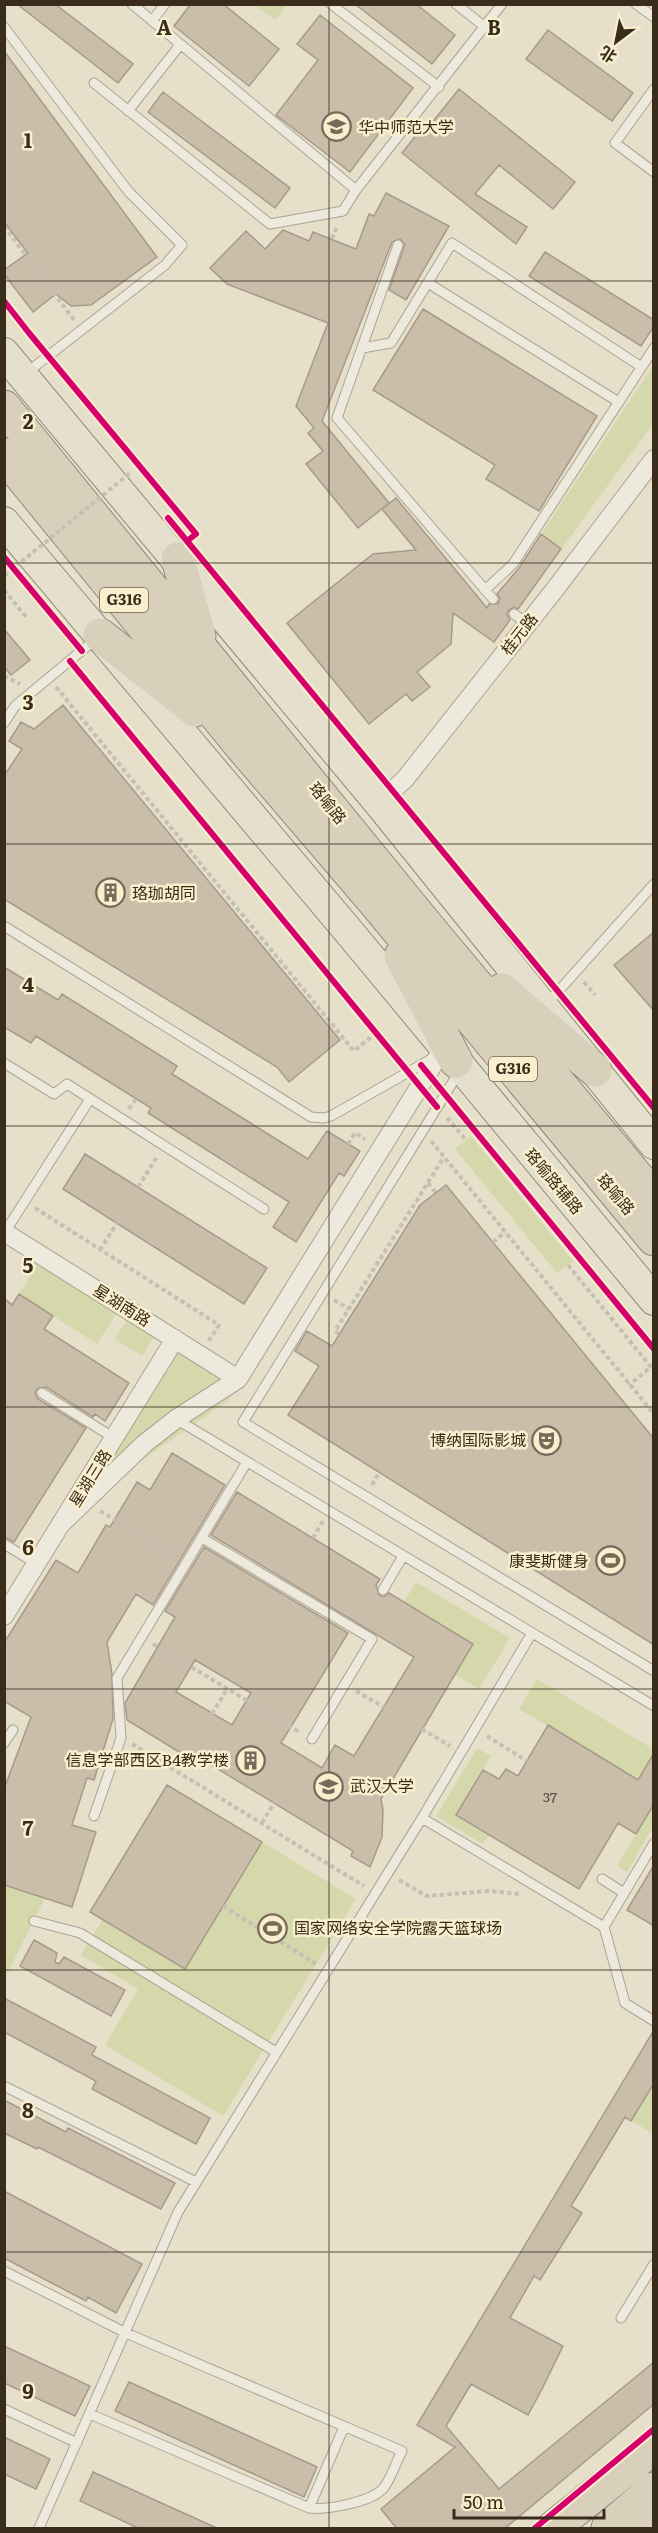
<svg xmlns="http://www.w3.org/2000/svg" width="658" height="2533" viewBox="0 0 658 2533" font-family="Literata,'Noto Sans SC',serif">
  <rect width="100%" height="100%" fill="#e6e0ca"/>
  <path fill="#d4d8ab" d="M255 5H287L275 20Z
    M653 366V424L561 549 541 534Z
    M471 1136 573 1261 557 1273 455 1149Z
    M39 1262 118 1311 97 1344 19 1294Z
    M128 1318 155 1335 142 1356 115 1339Z
    M178 1353 236 1389 228 1401 123 1473 108 1464Z
    M416 1582 510 1638 479 1689 455 1675 473 1644 404 1602Z
    M537 1679 653 1749V1754L638 1780 519 1709Z
    M477 1748 491 1756 456 1815 489 1835 483 1844 436 1816Z
    M653 1804V1827L627 1872 617 1866Z
    M262 1842 356 1899 223 2116 105 2045 138 1989 81 1955 103 1919 185 1969Z
    M8 1887 45 1898 5 1978 4 1892Z
    M653 2083V2134L631 2120Z"/>
  <path fill="#cabdaa" stroke="#a69b89" stroke-width="1.5" fill-rule="evenodd" d="M17 4H55L133 64 118 83Z
    M191 4H223L279 49 249 86 174 26Z
    M355 4H416L455 35 432 64Z
    M320 15 413 88 350 172 276 115 318 60 297 44Z
    M548 30 633 93 612 121 526 59Z
    M4 51 157 257 91 305 71 306 56 294 33 312 4 274V270L28 253 4 222Z
    M459 89 575 182 553 209 499 165 475 194 527 227 516 244 402 153 418 133 422 135Z
    M163 92 290 188 275 208 148 112Z
    M386 193 449 226 406 300 389 290 405 244 400 239 392 242 322 421 389 503 358 528 306 464 323 451 308 433 314 428 296 406 328 323 227 284 210 268 246 231 265 249 283 230 309 241 313 232 356 249 369 214 374 216Z
    M545 252 654 320V326L641 346 529 276Z
    M423 309 597 416 539 511 486 479 495 465 373 390Z
    M396 498 487 608 489 604H498L500 598 497 594 519 568 541 534 561 549 518 609 514 607 509 610 507 614 510 620 494 642 453 613 451 644 417 672 430 687 412 701 406 694 369 724 287 623 373 554 416 550 382 509Z
    M4 629 30 660 11 675 4 667Z
    M63 705 340 1040 289 1082 277 1067 4 899V776L22 749 9 741 21 722 34 729Z
    M654 932V1011L614 965Z
    M4 967 58 1000 62 994 177 1066 172 1074 308 1159 327 1131 360 1151 344 1176 339 1173 296 1242 273 1227 289 1202 148 1113 151 1108 36 1036 31 1043 4 1027Z
    M85 1154 267 1268 244 1304 63 1189Z
    M446 1185 654 1439V1645L288 1415 319 1366 295 1351 307 1331 332 1346 420 1205Z
    M19 1294 53 1316 44 1329 129 1383 105 1421 95 1414 93 1417 46 1387 37 1389 35 1393 38 1399 86 1428 14 1542 4 1537V1298L12 1305Z
    M172 1453 225 1485 153 1605 136 1594 107 1642 112 1674 113 1719 94 1780 87 1778 72 1825 96 1832 72 1907 4 1885V1789L31 1717 4 1701V1643L56 1560 78 1573 106 1525 110 1527 137 1482 150 1490Z
    M237 1492 380 1579 376 1585 379 1595 384 1597 389 1593 473 1644 381 1799 383 1810 382 1837 370 1867 351 1856 353 1851 208 1763 205 1768 127 1720 125 1703 175 1617 165 1611 204 1547 348 1633 281 1743 322 1768 335 1745 354 1756 414 1657 211 1535ZM195 1660 251 1693 232 1725 176 1692Z
    M548 1725 638 1780 654 1753V1804L636 1834 618 1823 579 1889 456 1815 483 1770 499 1779 506 1769 518 1776Z
    M167 1785 262 1842 185 1969 90 1912Z
    M654 1865V1926L627 1910Z
    M34 1940 57 1953 55 1962 59 1964 64 1957 125 1990 111 2016 20 1966Z
    M4 1998 96 2047 92 2055 210 2118 196 2144 92 2089 96 2081 4 2032Z
    M654 2030V2083L631 2121 625 2117 571 2206 582 2213 540 2280 534 2276 510 2318 563 2346 541 2391 528 2415 471 2384 446 2426 499 2489 654 2362V2404L504 2529H397L381 2509 455 2447 417 2425Z
    M4 2100 66 2132 68 2128 175 2183 161 2209 38 2147 37 2149 4 2133Z
    M4 2191 142 2264 116 2313 88 2297 86 2301 4 2258Z
    M4 2346 90 2386 75 2416 4 2383Z
    M129 2382 317 2467 304 2497 115 2411Z
    M4 2437 50 2459 36 2489 4 2474Z
    M93 2472 219 2529H140L80 2501Z"/>
  <g fill="none" stroke-linecap="round" stroke-linejoin="round">
    <defs>
      <path id="lane" d="M132 4 356 190 502 4
        M331 4 439 87
        M456 4 485 27
        M636 4 654 17
        M152 21 165 4
        M4 27 128 191 182 245 165 265 25 374
        M94 83 270 224 343 211 356 190
        M654 89 615 143 654 172
        M128 111 180 45
        M398 245 337 418 493 599
        M428 283 617 401
        M362 348 391 343 452 243 640 366
        M485 590 513 564 654 348
        M514 614 528 624
        M4 723 15 706 97 638
        M4 926 311 1117 324 1118 331 1116 433 1058
        M546 1005 654 884
        M4 1063 54 1094 67 1084 264 1209
        M459 1072 243 1422 654 1671
        M5 1232 90 1099
        M42 1393 114 1438
        M176 1419 654 1706
        M202 1538 372 1639 312 1739
        M4 1544 37 1564
        M383 1590 403 1556
        M4 1743 13 1730
        M94 1816 121 1738 117 1678 247 1462
        M422 1818 604 1927 625 2003 654 2021
        M602 1879 624 1893
        M34 1921 80 1933 276 2052
        M604 1927 654 1843
        M4 2086 196 2182
        M4 2271 126 2333 402 2451C396 2462 392 2476 385 2486 375 2502 327 2510 309 2508L90 2414
        M621 2318 654 2264
        M4 2409 77 2443
        M309 2508 344 2427
        M39 2528 178 2212 422 1818 532 1633"/>
      <path id="street" d="M379 803 405 779 556 588 654 459
        M4 1232 238 1379
        M61 1524 144 1444 176 1419 238 1379 444 1047
        M4 1616 175 1339"/>
      <path id="primary" d="M4 353 379 803 654 1144
        M4 522 355 939 654 1300"/>
      <path id="highway" d="M4 407 428 927 654 1197
        M4 455 241 746 372 899 654 1239
        M178 559 199 636
        M100 635 195 710
        M401 956 456 1061
        M502 990 595 1070
        M553 2528 654 2447
        M608 2528 654 2489
        M648 2528 654 2524"/>
    </defs>
    <use href="#lane" stroke="#aba494" stroke-width="11"/>
    <use href="#street" stroke="#aba494" stroke-width="20"/>
    <use href="#primary" stroke="#90897a" stroke-width="32"/>
    <use href="#highway" stroke="#90897a" stroke-width="35"/>
    <path stroke="#c6c0b3" stroke-width="4" stroke-dasharray="4.5 3" stroke-linecap="butt" d="M4 226 74 320
      M332 239 337 226
      M4 590 27 618
      M4 676 20 684
      M56 687 354 1051 377 1032
      M584 982 595 995
      M129 1109 136 1099
      M447 1118 466 1140
      M431 1141 654 1414
      M348 1144 355 1133 365 1139
      M428 1183 436 1193
      M138 1187 157 1157
      M35 1208 219 1325 208 1342
      M493 1242 505 1232
      M100 1250 117 1223
      M568 1265 651 1367 629 1385
      M334 1300 349 1309
      M339 1334 335 1331 444 1157
      M372 1485 379 1473
      M100 1511 176 1556
      M313 1538 323 1521
      M153 1644 301 1733
      M356 1691 384 1707
      M212 1714 227 1689
      M422 1729 450 1746
      M487 1736 527 1761
      M132 1744 364 1886
      M262 1823 274 1803
      M399 1880 427 1896 489 1891 519 1894
      M223 1906 316 1964"/>
    <use href="#lane" stroke="#ede9dd" stroke-width="9"/>
    <use href="#street" stroke="#ede9dd" stroke-width="18"/>
    <use href="#primary" stroke="#e5dfcd" stroke-width="30"/>
    <use href="#highway" stroke="#d9d0bb" stroke-width="33"/>
    <path stroke="#c6c0b3" stroke-width="4" stroke-dasharray="4.5 3" stroke-linecap="butt" d="M4 576 130 473"/>
    <defs>
      <path id="cycleway" d="M4 301 29 333 196 534 187 541
        M168 518 654 1108
        M4 557 82 651
        M70 661 437 1107
        M421 1065 654 1349
        M535 2528 654 2429"/>
    </defs>
    <use href="#cycleway" stroke="#f9efce" stroke-width="10"/>
    <use href="#cycleway" stroke="#d6006c" stroke-width="6"/>
  </g>
  <path fill="none" stroke="#3a2c1b" stroke-width="1.5" stroke-opacity="0.55" d="M329 4V2528M4 281H654M4 563H654M4 844H654M4 1126H654M4 1407H654M4 1689H654M4 1970H654M4 2252H654"/>
  <defs>
    <symbol id="university-ring" viewBox="-11 -11 22 22"><circle r="9.5" fill="#f9efce" stroke="#766b58" stroke-width="1.5"/><path d="M0-5L7-2L0 1L-7-2ZM-4 1L0 2.5L4 1V4Q0 6-4 4Z" fill="#766b58"/></symbol>
    <symbol id="building-ring" viewBox="-11 -11 22 22"><circle r="9.5" fill="#f9efce" stroke="#766b58" stroke-width="1.5"/><path d="M-4-6H4V6H1V3H-1V6H-4ZM-2.5-4.3h1.7v1.8h-1.7ZM.8-4.3h1.7v1.8H.8ZM-2.5-1h1.7V.8h-1.7ZM.8-1h1.7V.8H.8Z" fill="#766b58"/></symbol>
    <symbol id="theatre-ring" viewBox="-11 -11 22 22"><circle r="9.5" fill="#f9efce" stroke="#766b58" stroke-width="1.5"/><path d="M-5-5.5Q0-4 5-5.5V0Q5 5 0 6Q-5 5-5 0ZM-3.3-2.5H-1v1.5H-3.3ZM1-2.5H3.3v1.5H1ZM-2.8 1Q0 5.5 2.8 1Z" fill="#766b58"/></symbol>
    <symbol id="stadium-ring" viewBox="-11 -11 22 22"><circle r="9.5" fill="#f9efce" stroke="#766b58" stroke-width="1.5"/><path d="M0-5a6.5 5 0 1 0 0 10a6.5 5 0 1 0 0-10ZM-3.5-1.8h7v3.6h-7Z" fill="#766b58"/></symbol>
  </defs>
  <g fill-rule="evenodd">
    <use href="#university-ring" x="320" y="110" width="33" height="33"/>
    <use href="#building-ring" x="94" y="876" width="33" height="33"/>
    <use href="#theatre-ring" x="530" y="1424" width="33" height="33"/>
    <use href="#stadium-ring" x="594" y="1544" width="33" height="33"/>
    <use href="#building-ring" x="234" y="1744" width="33" height="33"/>
    <use href="#university-ring" x="312" y="1770" width="33" height="33"/>
    <use href="#stadium-ring" x="256" y="1912" width="33" height="33"/>
  </g>
  <g text-anchor="middle" stroke-width="5" stroke-linejoin="round" paint-order="stroke">
    <g font-size="14" fill="#5e503f">
      <text x="550" y="1802">37</text>
    </g>
    <g fill="#f9efce" stroke="#736651" stroke-width="1.5">
      <rect x="100" y="588" width="48" height="24" rx="4.5"/>
      <rect x="489" y="1057" width="48" height="24" rx="4.5"/>
    </g>
    <g font-size="15" font-weight="bold" fill="#3a2c1b">
      <text x="124" y="605">G316</text>
      <text x="513" y="1074">G316</text>
    </g>
    <g font-size="16" fill="#3a2c1b" stroke="#f9efce" text-anchor="start">
      <text x="358" y="133">华中师范大学</text>
      <text x="132" y="899">珞珈胡同</text>
      <text x="526" y="1446" text-anchor="end">博纳国际影城</text>
      <text x="589" y="1567" text-anchor="end">康斐斯健身</text>
      <text x="229" y="1766" text-anchor="end">信息学部西区B4教学楼</text>
      <text x="350" y="1792">武汉大学</text>
      <text x="294" y="1934">国家网络安全学院露天篮球场</text>
    </g>
    <g font-size="16" fill="#3a2c1b" stroke="#f9efce">
      <text transform="translate(519 634) rotate(-52)" y="6">桂元路</text>
      <text transform="translate(328 803) rotate(51)" y="6">珞喻路</text>
      <text transform="translate(554 1181) rotate(50)" y="6">珞喻路辅路</text>
      <text transform="translate(616 1194) rotate(50)" y="6">珞喻路</text>
      <text transform="translate(122 1305) rotate(32)" y="6">星湖南路</text>
      <text transform="translate(90 1478) rotate(-58)" y="6">星湖三路</text>
    </g>
  </g>
  <g font-size="20" text-anchor="middle" font-weight="bold" fill="#3a2c1b" stroke="#f9efce" stroke-width="5" stroke-linejoin="round" paint-order="stroke">
    <text x="164" y="35">A</text>
    <text x="494" y="35">B</text>
    <text x="28" y="148">1</text>
    <text x="28" y="429">2</text>
    <text x="28" y="710">3</text>
    <text x="28" y="992">4</text>
    <text x="28" y="1273">5</text>
    <text x="28" y="1555">6</text>
    <text x="28" y="1836">7</text>
    <text x="28" y="2118">8</text>
    <text x="28" y="2399">9</text>
  </g>
  <rect width="658" height="2533" fill="none" stroke="#3a2c1b" stroke-width="12"/>
  <g transform="translate(616 42) rotate(212)" stroke="#f9efce" stroke-width="4.5" paint-order="stroke">
  <path d="M0-4.5L10 22L0 15L-10 22Z" fill="#3a2c1b"/>
  <text y="-9" font-size="16" font-weight="bold" text-anchor="middle" fill="#3a2c1b">北</text>
  </g>
  <path d="M454 2509v9h150v-9" fill="none" stroke="#3a2c1b" stroke-width="3"/>
  <text x="463" y="2509" font-size="18" fill="#3a2c1b" stroke="#f9efce" stroke-width="4.5" paint-order="stroke">50 m</text>
</svg>
